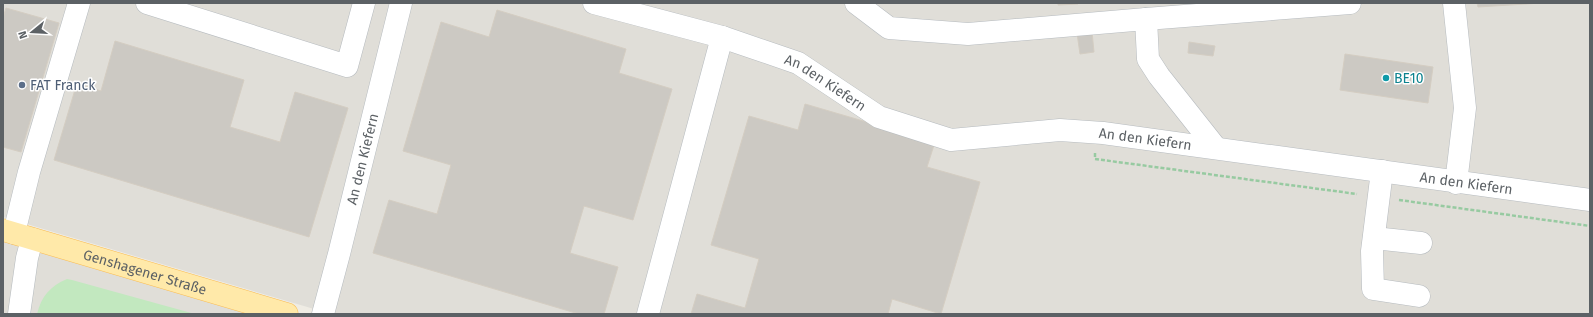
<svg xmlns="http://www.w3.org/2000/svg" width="1593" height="317" viewBox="0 0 1593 317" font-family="'Fira Sans',sans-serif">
  <rect width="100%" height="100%" fill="#efece4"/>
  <path fill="#e0ded8" d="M3 3H1590V314H331L3 217Z
    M3 238 261 314H3Z"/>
  <path fill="#c2e8bf" d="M67 279 72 280 195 314H37C41 297 50 286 67 279Z"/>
  <path fill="#ccc9c3" stroke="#d4cdc2" d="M1058 3H1078V4L1058 5Z
    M1477 3H1542L1478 7Z
    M6 8 59 23 21 152 3 147V18Z
    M497 10 626 49 619 73 672 89 633 220 584 206 570 253 618 267 604 314H579L373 253 389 200 437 214 451 165 403 151 441 22 489 37Z
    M1092 32 1094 52 1080 54 1077 33Z
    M115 41 244 80 230 127 280 142 295 92 348 108 309 237 54 160 77 83 101 91Z
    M1189 42 1215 46 1213 56 1188 53Z
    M1345 54 1433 67 1428 103 1340 90Z
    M805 104 935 142 927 167 980 182 941 314 892 299 888 314H691L697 294 745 308 759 259 711 245 749 116 798 130Z"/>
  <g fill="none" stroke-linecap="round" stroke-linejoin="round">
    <defs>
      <g id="minor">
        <path d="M147 3 347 66 364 3"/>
        <path id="s1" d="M594 3 722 37 798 63 879 117 951 140 1060 130 1103 133 1590 200"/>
        <path d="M856 3 889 28 968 34 1146 19 1148 59 1159 76 1216 148"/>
        <path d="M1454 3 1465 108 1456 183"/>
        <path d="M1146 19 1350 3"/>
        <path d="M1382 171 1372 251 1373 289 1419 296"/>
        <path d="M14 233 29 172 79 3"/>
        <path d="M1374 238 1421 243"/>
        <path d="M19 314 27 258 32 239"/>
        <path id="s2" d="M323 314 339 254 401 3"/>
        <path d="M648 314 722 37"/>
      </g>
      <g id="major">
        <path id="s3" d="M3 230 287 314"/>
      </g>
    </defs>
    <use href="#minor" stroke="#b6bbbf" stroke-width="23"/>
    <use href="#major" stroke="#fabc52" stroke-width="23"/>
    <path stroke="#97caa1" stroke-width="2.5" stroke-dasharray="4 2" stroke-linecap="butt" d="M1095 153V159L1357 194
      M1399 200 1590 226"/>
    <use href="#minor" stroke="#fff" stroke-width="22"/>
    <use href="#major" stroke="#ffe9a9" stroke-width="22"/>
  </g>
  <circle fill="#0f9aa8" stroke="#fff" stroke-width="1.5" cx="1386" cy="78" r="4"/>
  <circle fill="#5c6f8a" stroke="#fff" stroke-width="1.5" cx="22" cy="85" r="4"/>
  <g text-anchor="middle" stroke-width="3" stroke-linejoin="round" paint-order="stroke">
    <g font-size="14" fill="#0d838f" stroke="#fff" text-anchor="start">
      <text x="1394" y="83">BE10</text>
    </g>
    <g font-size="14" fill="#5c6165" stroke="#fff">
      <text dy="5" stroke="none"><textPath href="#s1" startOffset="246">An den Kiefern</textPath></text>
      <text dy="5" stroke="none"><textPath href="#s1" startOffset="581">An den Kiefern</textPath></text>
      <text dy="5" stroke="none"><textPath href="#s2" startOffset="160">An den Kiefern</textPath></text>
      <text dy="5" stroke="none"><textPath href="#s1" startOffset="905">An den Kiefern</textPath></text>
      <text dy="5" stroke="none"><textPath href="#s3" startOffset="148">Genshagener Straße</textPath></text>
    </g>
    <g font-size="14" fill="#4e5e75" stroke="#fff" text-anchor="start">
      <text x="30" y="90">FAT Franck</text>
    </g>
  </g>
  <rect width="1593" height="317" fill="none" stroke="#5c6165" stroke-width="8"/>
  <g transform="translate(32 32) rotate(252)" stroke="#ffffff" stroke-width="3" paint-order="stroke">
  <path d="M0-3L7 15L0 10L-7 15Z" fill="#5c6165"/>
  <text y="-6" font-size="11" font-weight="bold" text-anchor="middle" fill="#5c6165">N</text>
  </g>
</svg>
